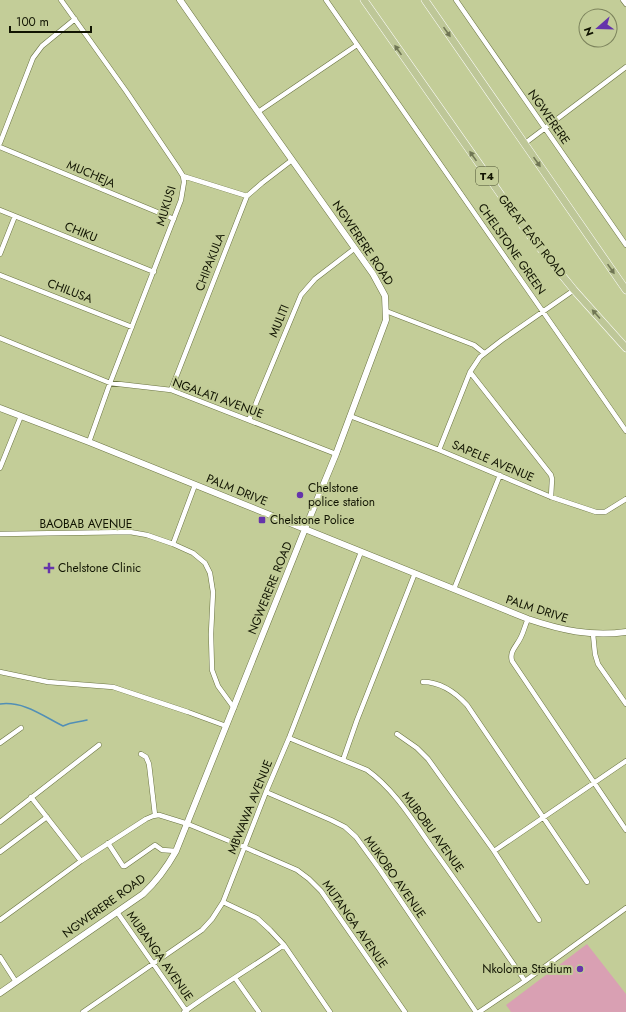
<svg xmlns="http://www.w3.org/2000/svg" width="626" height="1012" viewBox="0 0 626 1012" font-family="Jost,sans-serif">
  <rect width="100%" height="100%" fill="#c3cd98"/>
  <path fill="#d9a0b3" d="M587 944 626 994V1012H511L506 1005Z"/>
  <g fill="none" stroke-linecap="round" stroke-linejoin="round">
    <path stroke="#518fb6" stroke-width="1.5" d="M0 704C24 701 43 716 63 726 73 721 77 723 87 720"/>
    <defs>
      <path id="street" d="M61 0 126 91 178 168 183 176 184 182 181 200 110 383 89 442
        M326 0 626 431
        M456 0 626 245
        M623 0 626 4
        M258 112 357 45
        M0 143 33 58 42 46 75 19
        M524 144 626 67
        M0 147 174 219
        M183 176 247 196
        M0 210 154 272
        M0 254 15 216
        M0 275 132 327
        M386 311 474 345 484 353
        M0 338 110 383 171 390 336 454
        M470 372 551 475 552 479 551 497
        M171 390 247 196 262 183 292 160
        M350 416 439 450 551 497 596 512H605L626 499
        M249 420 301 295 315 279 354 249
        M439 450 470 372 480 357 502 340 574 290
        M0 468 21 416
        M0 534 130 532 147 535 173 544 193 553 205 563 210 573 213 592 211 634 212 670 218 686 234 708
        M173 544 195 485
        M454 589 500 475
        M528 619C525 625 524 631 521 637 517 646 509 651 512 661L626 830
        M593 634 595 654 598 664 626 704
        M0 672 48 682 113 687 188 712 226 726
        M423 682C441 682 455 692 467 705L587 882
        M397 734 417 748 428 759 494 851 539 920
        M289 738 367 770C395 790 413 821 433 849 464 892 495 937 525 981
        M0 743 21 728
        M141 754 146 757 149 764 155 815
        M343 760 357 720 415 573
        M266 792 331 820 345 827 356 837 380 870 476 1012
        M31 797 81 861
        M0 822 99 745
        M108 843 123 866H125L155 845 162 850 176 851
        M494 851 626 761
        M0 852 47 817
        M223 902 257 918 270 930 284 945 330 1012
        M117 912 187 1012
        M0 920 81 861 146 819 153 816 159 815 188 824 244 847 297 870 309 879 321 891 405 1012
        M0 957 16 982
        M235 978 259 1012
        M83 1012 202 930 212 919 223 902 266 792 289 738 361 552
        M184 1012C217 988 251 968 284 945
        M479 1012 525 981 626 908"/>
      <path id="secondary" d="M0 408 89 442 528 619C561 630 591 637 626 632
        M0 993 143 894C157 881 167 867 176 851L305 529 336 454 386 320 385 296 373 274 258 112 180 0"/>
      <path id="primary" d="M364 0 527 232 574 290 626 348
        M425 0 626 290"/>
    </defs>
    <use href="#street" stroke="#6b7443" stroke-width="5.5"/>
    <use href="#secondary" stroke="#6b7443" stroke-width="7"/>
    <use href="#primary" stroke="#fff" stroke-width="8"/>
    <use href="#street" stroke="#fff" stroke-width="4.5"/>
    <use href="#secondary" stroke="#fff" stroke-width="6"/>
    <use href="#primary" stroke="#bec798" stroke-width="7"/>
  </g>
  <defs><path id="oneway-solid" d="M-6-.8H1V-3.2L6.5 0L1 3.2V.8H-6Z"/></defs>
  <g fill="#707654">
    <use href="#oneway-solid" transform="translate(447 32) rotate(55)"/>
    <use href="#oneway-solid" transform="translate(398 50) rotate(-125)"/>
    <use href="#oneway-solid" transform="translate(473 156) rotate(-125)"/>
    <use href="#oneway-solid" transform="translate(537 162) rotate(55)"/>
    <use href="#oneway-solid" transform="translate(611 269) rotate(55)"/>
    <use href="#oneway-solid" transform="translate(596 314) rotate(-132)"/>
  </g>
  <g fill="#6534ab" stroke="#c3cd98" stroke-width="1.5">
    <circle cx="300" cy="495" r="4"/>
    <rect x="258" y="516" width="8" height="8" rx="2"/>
    <path d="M47 562h4v4h4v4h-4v4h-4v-4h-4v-4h4z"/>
    <circle cx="580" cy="969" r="4"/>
  </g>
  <g text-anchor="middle" stroke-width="4" stroke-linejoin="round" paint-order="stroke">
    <rect fill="#c3cd98" stroke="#464c2f" stroke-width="1" x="476" y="167" width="22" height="18" rx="3"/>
    <g font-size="11" font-weight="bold" fill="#111402">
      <text x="487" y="180">T4</text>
    </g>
    <g font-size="12" fill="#111402" stroke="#c3cd98">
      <text transform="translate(549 117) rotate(55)" y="4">NGWERERE</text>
      <text transform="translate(91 174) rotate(23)" y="4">MUCHEJA</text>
      <text transform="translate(166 206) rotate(-73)" y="4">MUKUSI</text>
      <text transform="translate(81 232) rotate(22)" y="4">CHIKU</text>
      <text transform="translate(532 236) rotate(52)" y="4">GREAT EAST ROAD</text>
      <text transform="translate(363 243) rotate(56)" y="4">NGWERERE ROAD</text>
      <text transform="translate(512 249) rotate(55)" y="4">CHELSTONE GREEN</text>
      <text transform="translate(210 262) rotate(-69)" y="4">CHIPAKULA</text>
      <text transform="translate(70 291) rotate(21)" y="4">CHILUSA</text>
      <text transform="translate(279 321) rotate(-68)" y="4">MULITI</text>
      <text transform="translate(218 398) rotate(20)" y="4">NGALATI AVENUE</text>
      <text transform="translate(493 461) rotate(23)" y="4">SAPELE AVENUE</text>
      <text transform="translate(237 490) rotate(22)" y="4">PALM DRIVE</text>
      <text x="86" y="528">BAOBAB AVENUE</text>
      <text transform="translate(270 588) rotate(-68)" y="4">NGWERERE ROAD</text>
      <text transform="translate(537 609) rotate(18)" y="4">PALM DRIVE</text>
      <text transform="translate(250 807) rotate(-68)" y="4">MBWAWA AVENUE</text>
      <text transform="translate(433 832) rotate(54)" y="4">MUBOBU AVENUE</text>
      <text transform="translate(395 877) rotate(55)" y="4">MUKOBO AVENUE</text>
      <text transform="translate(104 906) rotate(-36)" y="4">NGWERERE ROAD</text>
      <text transform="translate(355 924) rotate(55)" y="4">MUTANGA AVENUE</text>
      <text transform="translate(160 956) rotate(55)" y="4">MUBANGA AVENUE</text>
    </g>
    <g font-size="12" fill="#111402" stroke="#c3cd98" text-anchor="start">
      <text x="308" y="492">Chelstone<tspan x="308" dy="14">police station</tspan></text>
      <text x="270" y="524">Chelstone Police</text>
      <text x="58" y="572">Chelstone Clinic</text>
      <text x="572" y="973" text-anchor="end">Nkoloma Stadium</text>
    </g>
  </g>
  <g transform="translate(598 28) rotate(250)"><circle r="19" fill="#c3cd98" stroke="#7c835c"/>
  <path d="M0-3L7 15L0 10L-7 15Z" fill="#6534ab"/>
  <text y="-6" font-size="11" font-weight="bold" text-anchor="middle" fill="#111402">N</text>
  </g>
  <path d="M10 26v6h81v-6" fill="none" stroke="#111402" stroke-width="2"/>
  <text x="16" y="26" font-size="12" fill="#111402" stroke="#c3cd98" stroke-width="3" paint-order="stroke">100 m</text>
</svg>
